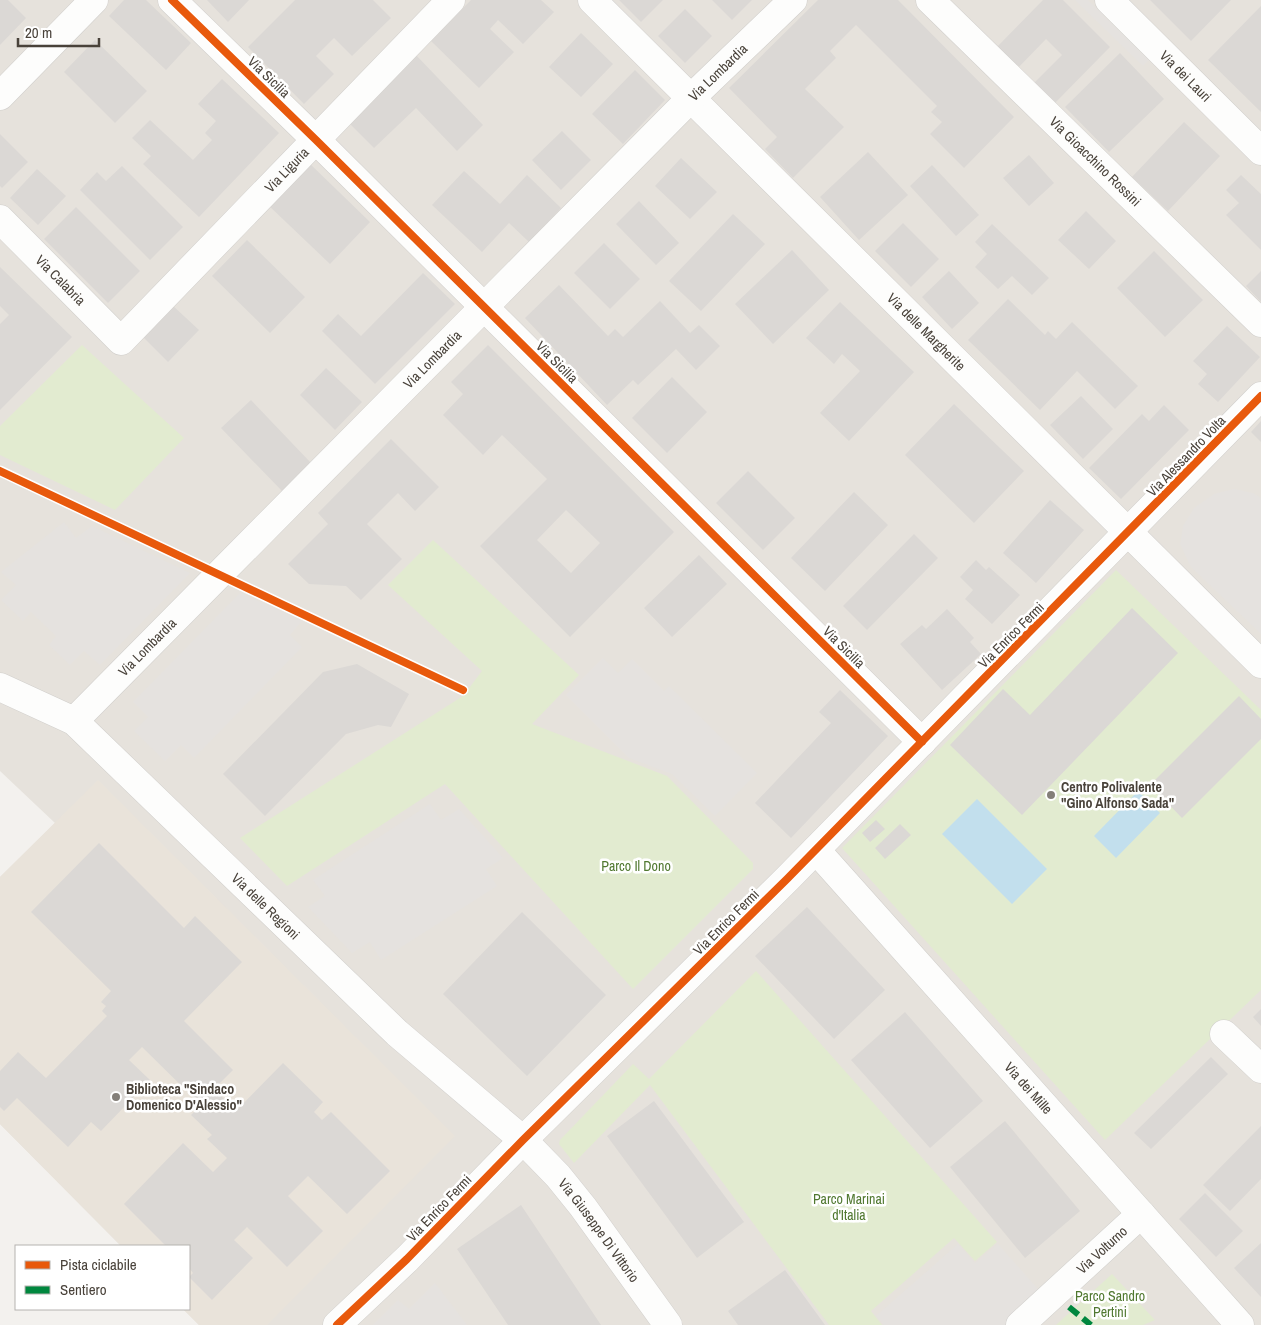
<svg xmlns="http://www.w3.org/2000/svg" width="1261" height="1325" viewBox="0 0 1261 1325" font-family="'Archivo Narrow',sans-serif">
  <rect width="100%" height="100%" fill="#f3f1ee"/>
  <path fill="#e6e2dc" d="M0 0H1261V1325H199L183 1309H189V1246H121L0 1124V877L55 823 0 771Z"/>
  <path fill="#e9e3da" d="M98 780 455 1136 267 1325H199L183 1309H189V1246H121L0 1124V877Z"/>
  <path fill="#e2ebd0" d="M82 345 184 438 115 510 0 455V426Z
    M433 540 579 675 532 724 667 776 753 863V869L633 989 445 784 287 886 240 838 463 696 482 671 388 585Z
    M1116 570 1261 710V990L1105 1140 842 848Z
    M756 971 997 1242 975 1261 954 1238 871 1311 882 1325H829L650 1085 574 1163 559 1144 560 1140 633 1064 649 1079Z
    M1112 1274 1155 1320 1143 1325H1056Z"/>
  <path fill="#e5e2df" d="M1075 0H1088L1149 60 1143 66Z
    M1234 489 1253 493 1261 498V634L1191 567 1180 544 1183 526 1194 508 1214 494Z
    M64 522 76 538 92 526 190 573 100 665 84 651 70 665 49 645 56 636 31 612 23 621 1 600 16 585 1 572Z
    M240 593 302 621 290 635 302 647 194 758 181 745 165 761 134 731 148 717 133 702Z
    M603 658 618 673 632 659 664 691 669 686 757 773 715 816 672 774 629 758 566 695Z
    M430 804 441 820 459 809 503 858 486 869 497 886 381 960 370 942 352 953 308 907 325 896 313 880Z
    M958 1244 975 1263 998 1244 1039 1290 1040 1325H884L876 1316Z
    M435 1283 467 1325H373L398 1300 409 1309Z"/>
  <path fill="#c2dfed" d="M1138 791 1160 813 1116 858 1094 836Z
    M977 799 1047 869 1012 904 942 834Z"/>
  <path fill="#dbd8d5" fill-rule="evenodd" d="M0 0H8L26 18 0 45Z
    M124 0H146L191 43 166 70 109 16Z
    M207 0H249L228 22Z
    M295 0H373L391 18 352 56 334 38 316 56 334 74 304 104 248 47Z
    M471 0H541L554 12 523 44 498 20 490 29 514 52 479 88 431 41Z
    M619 0H663L641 22Z
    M712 0H752L732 20Z
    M818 0H898L1014 117 964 168 930 134 942 122 931 112 937 106 856 25 830 51 836 58 805 89 844 127 793 178 765 149 777 137 729 88Z
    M1043 0H1063L1110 47 1052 106 1031 86 1062 55 1046 39 1016 70 995 49Z
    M1150 0H1231L1191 41Z
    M1261 6V112L1208 60Z
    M685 9 712 36 685 63 658 36Z
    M581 33 613 64 581 97 549 67Z
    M95 40 147 91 115 123 64 72Z
    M414 53 483 125 457 151 416 108 374 148 345 119Z
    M1120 53 1164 99 1109 152 1065 107Z
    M635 70 665 100 623 144 592 114Z
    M222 79 279 133 199 217 143 164 151 156 132 138 150 120 193 160 212 140 205 133 216 121 198 104Z
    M1184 122 1220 156 1168 211 1132 177Z
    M562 131 591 160 561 190 532 160Z
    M0 134 28 162 2 188 0 186Z
    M868 152 908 195 859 240 820 197Z
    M1029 155 1054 183 1029 206 1003 178Z
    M681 158 717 192 690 219 655 186Z
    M307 161 370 222 330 264 266 203Z
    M932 165 979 215 956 236 910 186Z
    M122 166 183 227 150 260 80 190 97 172 106 181Z
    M37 169 66 196 38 225 10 198Z
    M464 171 500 204 527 175 561 208 529 242 509 223 482 252 432 205Z
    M1241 175 1261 194V250L1226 215 1239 203 1226 190Z
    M639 201 679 243 656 265 616 224Z
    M76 207 140 271 108 303 44 239Z
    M1086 211 1116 241 1089 269 1058 240Z
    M733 214 765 244 701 311 669 281Z
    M903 223 939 259 911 287 875 251Z
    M992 224 1049 278 1032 295 1012 276 998 289 975 267 987 254 975 242Z
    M247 240 305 297 270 333 212 276Z
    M604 243 640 279 610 309 574 273Z
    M792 250 829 290 773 344 735 304Z
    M1154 251 1203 300 1165 337 1117 288Z
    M0 267 72 337 0 410V324L9 315 0 306Z
    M949 271 979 303 952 329 922 297Z
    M1261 271V302L1246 286Z
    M423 273 455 304 375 384 322 331 338 314 361 336Z
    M559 285 608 336 615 329 623 337 660 301 690 333 699 325 720 346 696 370 676 349 638 385 633 380 607 405 525 318Z
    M1008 299 1045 335 1048 331 1056 339 1072 322 1138 386 1115 409 1077 371 1040 410 968 340Z
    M840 302 914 372 849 441 820 413 860 371 842 354 834 364 806 338Z
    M171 304 199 330 168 362 141 335Z
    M1227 326 1260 357 1218 402 1198 384 1207 374 1193 361Z
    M488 345 674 532 570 637 480 546 547 479 502 435 483 455 443 415 463 394 451 382ZM566 510 600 543 571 573 537 540Z
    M326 368 362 402 335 430 300 395Z
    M672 377 707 412 667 453 632 418Z
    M1081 396 1113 429 1083 459 1050 425Z
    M251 400 311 463 282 491 221 428Z
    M954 404 1024 471 974 523 905 455Z
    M1164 405 1189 430 1121 499 1089 468 1142 414 1149 421Z
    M1261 421V442L1251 432Z
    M391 439 439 487 415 511 398 493 367 524 402 559 361 600 346 586 309 584 288 564 328 524 318 513Z
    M748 471 795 518 763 550 716 503Z
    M854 492 888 525 825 591 791 558Z
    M1050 500 1084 530 1036 583 1003 553Z
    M914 534 938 558 867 630 843 606Z
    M699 555 727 584 672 637 644 608Z
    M976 560 986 570 989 567 1020 595 992 624 965 599 973 590 960 577Z
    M1132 608 1178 653 1022 815 950 745 1003 689 1030 715Z
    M947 609 974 638 970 642 981 654 942 690 900 644 922 625 926 629Z
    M357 664 409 694 391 727 378 725 346 734 265 816 223 774 323 672Z
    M840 690 888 736 791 838 755 803 831 723 819 712Z
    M1239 696 1261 719V739L1182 818 1150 785Z
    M876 820 885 829 870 842 862 833Z
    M900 824 911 835 885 859 875 848Z
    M99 843 184 928 195 916 242 962 184 1021 233 1070 214 1089 236 1111 283 1063 323 1102 314 1112 322 1120 331 1112 390 1171 347 1214 308 1176 288 1196 323 1231 287 1267 247 1227 234 1240 253 1258 212 1300 189 1277 193 1273 189 1268V1246H166L124 1204 183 1143 213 1172 227 1158 207 1139 212 1135 191 1115 201 1105 142 1047 129 1060 150 1080 101 1131 91 1122 68 1147 17 1098 4 1111 0 1107V1071L18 1052 46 1078 107 1016 102 1011 106 1006 101 1002 111 991 31 912Z
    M807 907 885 990 834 1039 755 956Z
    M522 912 606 995 527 1076 443 994Z
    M1261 1009V1026L1253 1017Z
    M905 1012 983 1101 930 1148 851 1060Z
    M1211 1057 1228 1074 1151 1149 1134 1133Z
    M654 1101 744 1222 697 1258 607 1136Z
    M1005 1121 1080 1211 1025 1258 950 1167Z
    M1261 1126V1179L1230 1211 1203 1185Z
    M1205 1193 1243 1231 1216 1257 1179 1219Z
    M521 1205 601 1325H508L457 1249Z
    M1261 1243V1297L1234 1268Z
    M785 1270 825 1325H738L728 1311Z"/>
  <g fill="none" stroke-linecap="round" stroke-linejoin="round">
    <defs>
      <g id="street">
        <path d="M172 0 316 140 922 742"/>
        <path id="s1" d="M592 0 1261 664"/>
        <path id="s2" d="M930 0 1261 323"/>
        <path id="s3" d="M1109 0 1261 151"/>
        <path d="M0 96 94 0"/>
        <path id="s4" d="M0 219 121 341 451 0"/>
        <path id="s5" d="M0 687 74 721 397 1033 523 1140 558 1176 583 1207 668 1325"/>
        <path id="s6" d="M74 721 690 99 793 0"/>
        <path id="s7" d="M816 850 1240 1325"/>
        <path d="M1224 1034 1261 1069"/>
        <path d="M337 1325 407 1259 523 1140 787 879 1261 396"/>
        <path id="s8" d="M1020 1325 1141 1214"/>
      </g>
    </defs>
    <use href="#street" stroke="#d1cfcc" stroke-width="29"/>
    <use href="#street" stroke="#fdfdfc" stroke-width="28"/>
    <path stroke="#00873e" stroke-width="6" stroke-dasharray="12 6" stroke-linecap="butt" d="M1069 1307 1091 1325"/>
    <defs>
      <path id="cycleway" d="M172 0 316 140 922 742
        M0 471 463 690
        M337 1325 407 1259 523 1140 787 879 1261 396"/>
    </defs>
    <use href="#cycleway" stroke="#fff" stroke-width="11"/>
    <use href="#cycleway" stroke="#e8590c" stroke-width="8"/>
  </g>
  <g fill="#847f79" stroke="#fff" stroke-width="2">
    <circle cx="1051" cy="795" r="5"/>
    <circle cx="116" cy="1097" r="5"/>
  </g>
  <g text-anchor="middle" stroke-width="5" stroke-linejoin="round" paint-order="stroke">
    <g font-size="14" fill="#49423a" stroke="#fff">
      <text dy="5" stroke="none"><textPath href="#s6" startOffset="914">Via Lombardia</textPath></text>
      <text dy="5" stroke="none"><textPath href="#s3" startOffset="108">Via dei Lauri</textPath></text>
      <text transform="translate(269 77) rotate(44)" y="5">Via Sicilia</text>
      <text dy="5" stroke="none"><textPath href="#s2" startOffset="231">Via Gioacchino Rossini</textPath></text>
      <text dy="5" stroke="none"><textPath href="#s4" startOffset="410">Via Liguria</textPath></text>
      <text dy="5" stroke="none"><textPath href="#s4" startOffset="86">Via Calabria</textPath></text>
      <text dy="5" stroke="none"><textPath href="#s1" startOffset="471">Via delle Margherite</textPath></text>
      <text dy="5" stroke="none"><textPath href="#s6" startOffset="509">Via Lombardia</textPath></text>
      <text transform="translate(557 362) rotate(45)" y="5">Via Sicilia</text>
      <text transform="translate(1186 456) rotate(-46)" y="5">Via Alessandro Volta</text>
      <text transform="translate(1011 635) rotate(-45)" y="5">Via Enrico Fermi</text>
      <text dy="5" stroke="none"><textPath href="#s6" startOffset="104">Via Lombardia</textPath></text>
      <text transform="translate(844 647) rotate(45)" y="5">Via Sicilia</text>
      <text dy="5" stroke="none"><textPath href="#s5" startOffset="348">Via delle Regioni</textPath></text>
      <text transform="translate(726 922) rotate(-45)" y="5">Via Enrico Fermi</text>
      <text dy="5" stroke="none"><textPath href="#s7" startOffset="319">Via dei Mille</textPath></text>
      <text transform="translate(439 1208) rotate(-46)" y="5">Via Enrico Fermi</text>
      <text dy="5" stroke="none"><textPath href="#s5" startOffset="814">Via Giuseppe Di Vittorio</textPath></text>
      <text dy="5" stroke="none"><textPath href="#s8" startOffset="111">Via Volturno</textPath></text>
    </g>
    <g font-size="14" font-weight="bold" fill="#49423a" stroke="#fff" text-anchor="start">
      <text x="1061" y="792">Centro Polivalente<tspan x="1061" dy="16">"Gino Alfonso Sada"</tspan></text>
      <text x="126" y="1094">Biblioteca "Sindaco<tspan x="126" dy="16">Domenico D'Alessio"</tspan></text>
    </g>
    <g font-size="14" fill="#507830" stroke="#fff">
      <text x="636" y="871">Parco Il Dono</text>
      <text x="849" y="1204">Parco Marinai<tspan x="849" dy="16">d'Italia</tspan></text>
      <text x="1110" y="1301">Parco Sandro<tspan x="1110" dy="16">Pertini</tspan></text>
    </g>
  </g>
  <rect x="15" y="1245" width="175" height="65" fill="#ffffff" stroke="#b6b3b0"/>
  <rect x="25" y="1261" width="25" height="8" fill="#e8590c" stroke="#b6b3b0"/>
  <text x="60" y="1270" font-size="15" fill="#49423a">Pista ciclabile</text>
  <rect x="25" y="1286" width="25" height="8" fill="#00873e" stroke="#b6b3b0"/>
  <text x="60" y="1295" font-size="15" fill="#49423a">Sentiero</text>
  <path d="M18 38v8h81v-8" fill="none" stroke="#49423a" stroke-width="2.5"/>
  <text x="25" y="38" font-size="15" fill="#49423a" stroke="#ffffff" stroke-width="4" paint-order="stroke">20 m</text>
</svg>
